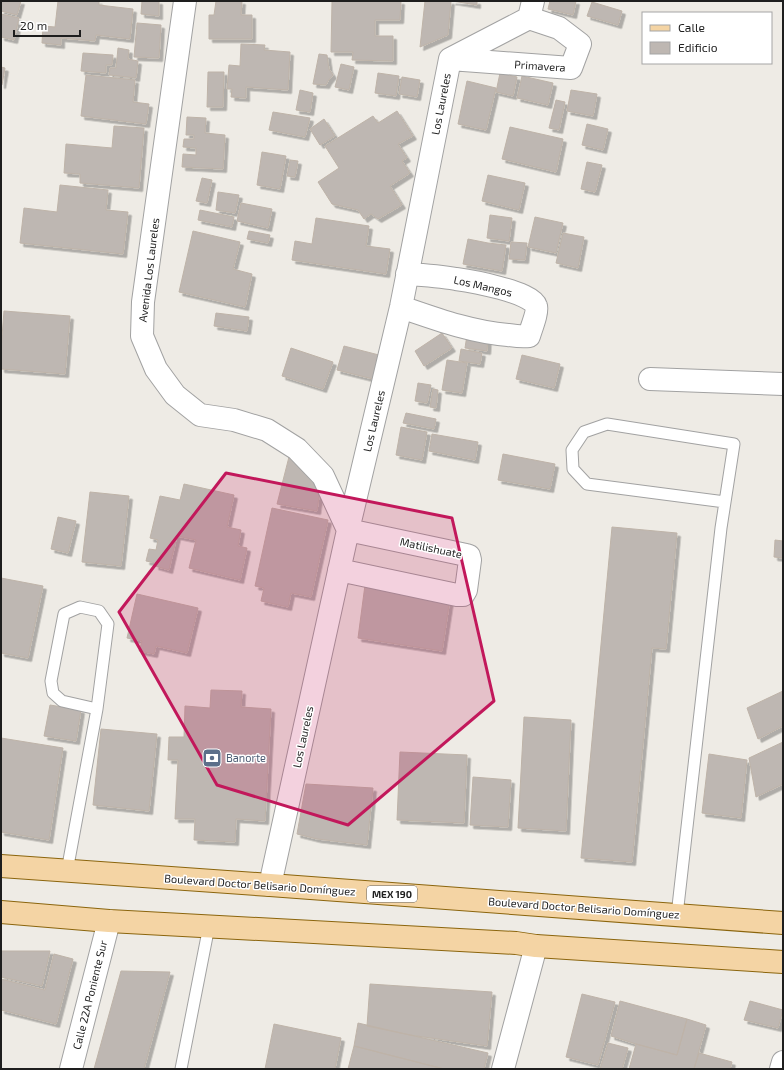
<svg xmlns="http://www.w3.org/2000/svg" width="784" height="1070" viewBox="0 0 784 1070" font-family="'Exo 2',sans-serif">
  <defs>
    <filter id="shadow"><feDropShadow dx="3.5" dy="3.5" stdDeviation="0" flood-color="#0004"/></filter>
  </defs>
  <rect width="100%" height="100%" fill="#eeebe5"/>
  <path fill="#beb7b2" stroke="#beb3a8" filter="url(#shadow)" d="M1 1H21L17 15 1 11Z
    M58 1H99V5L133 9 130 39 96 35 95 41 61 38V45L42 43 43 26 55 27Z
    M142 1H159V16L141 14Z
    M216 1H242L241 15H252V39H209V15H214Z
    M332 1H401L400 20H375V36H393V61L352 60 353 52H331Z
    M425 1H451L448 35 420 47Z
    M452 1H477V5Z
    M550 1H576L573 15 548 9Z
    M592 2 622 11 618 25 587 16Z
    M1 14 19 18 14 40 1 37Z
    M137 23 161 25 159 58 134 57Z
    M241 44 265 45 264 50 290 52 288 90 246 87V98L231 97 232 89H227L229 65 240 66Z
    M118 48 129 50 128 59 138 61 136 78 109 75 110 68H116Z
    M83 53 113 55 112 65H106V73L81 71Z
    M319 54 327 55 329 69 333 75 328 81 326 85 313 84Z
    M341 64 354 67 349 90 335 87Z
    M1 67 5 68 2 85H1Z
    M208 72H224L223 107H207Z
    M378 73 399 76 396 96 375 93Z
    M500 73 517 77 513 96 496 92Z
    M86 75 135 80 133 102 149 104 146 124 81 116Z
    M522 76 553 83 548 105 517 98Z
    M402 77 420 80 417 97 399 94Z
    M467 81 496 88 486 130 458 124Z
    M300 90 313 93 310 112 296 110Z
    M571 90 597 94 593 116 567 111Z
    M556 100 565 102 559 130 549 128Z
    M397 111 413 136 398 144 407 158 402 161 410 173 390 186 402 205 378 219 371 214 364 219 358 210 332 204 318 182 339 168 325 146 373 116 378 123Z
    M273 112 310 118 305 137 269 130Z
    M187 117 206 118 205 133 225 135 223 169 182 167 183 154 196 155V148L183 147 184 139H194V135H186Z
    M324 119 335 136 320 145 310 129Z
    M587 124 608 129 603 150 582 145Z
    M114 126 144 128 139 188 80 183V174L64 173 66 144 112 148Z
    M510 127 563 139 556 172 502 159Z
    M262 152 286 156 280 189 257 185Z
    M290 160 298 161 295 177 287 176Z
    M587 162 602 165 595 192 581 189Z
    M488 175 525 183 519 210 482 201Z
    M202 178 212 180 207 203 196 201Z
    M60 185 108 190 106 210 128 212 123 254 20 243 24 208 57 212Z
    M218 192 239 195 235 213 216 210Z
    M241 203 272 209 268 228 237 221Z
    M200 210 234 217 232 227 198 220Z
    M490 215 512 218 509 241 487 238Z
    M535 217 563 223 556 253 528 247Z
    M316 218 369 226 366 246 390 249 386 274 292 260 295 241 312 244Z
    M193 231 240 242 233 269 252 274 245 307 179 292Z
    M249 231 270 235 268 243 247 239Z
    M563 233 584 237 578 268 556 263Z
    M468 239 488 243 506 245 502 271 463 264Z
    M511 242 527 243 525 260 509 259Z
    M4 311 70 316 65 374 1 369V349Z
    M216 313 249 317 247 331 214 326Z
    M442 333 452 348 424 366 415 351Z
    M467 335 488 338 487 351 465 348Z
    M344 346 379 355 373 379 337 370Z
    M291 348 333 362 323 389 282 376Z
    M461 349 482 353 480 364 459 361Z
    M522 355 560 364 554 388 516 379Z
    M447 360 467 363 462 393 442 390Z
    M418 383 431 385 427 403 415 401Z
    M433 389 438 390 436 408 430 407Z
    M406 413 436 419 434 429 403 423Z
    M401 427 427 432 422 460 396 455Z
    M432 434 478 442 475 460 429 451Z
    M291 449 321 483 317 511 277 504Z
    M503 454 555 464 550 489 498 480Z
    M184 484 234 495 227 527 241 530 238 546 247 548 240 580 189 568 196 540 177 536 169 570 155 566 156 563 146 561 149 549 156 550 158 540 150 538 160 496 180 500Z
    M90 492 129 496 121 566 82 562Z
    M272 508 328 520 311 597 291 593 288 607 261 601 264 588 255 586Z
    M58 517 76 521 68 553 51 549Z
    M612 527 677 533 666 649 652 648 632 862 581 858Z
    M775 540 783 541V558L774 557Z
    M1 578 43 586 28 658 1 653Z
    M365 585 450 599 442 651 358 638Z
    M137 594 198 608 187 653 156 646 154 654 139 651 142 641 127 638Z
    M211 690 242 691 241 707 271 709 265 821 236 819 235 842 194 840 195 819H175L178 760H168L169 737H184L185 706 210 708Z
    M783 691V726L758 739 747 708Z
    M50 705 81 710 76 741 44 736Z
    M524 717 571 720 566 831 518 828Z
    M101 729 157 734 149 811 93 805Z
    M1 738 63 748 49 840 1 832Z
    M783 742V784L756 797 749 758Z
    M400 752 467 755 464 823 397 820Z
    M709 754 747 760 741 818 702 813Z
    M473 777 511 780 508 827 470 825Z
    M306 784 373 788 367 845 317 839 297 834Z
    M1 951H50L42 986 1 977Z
    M54 954 73 959 56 1024 1 1010V979L45 990Z
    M121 971 170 972 144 1069H94Z
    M370 984 492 992 487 1046 410 1035 367 1026Z
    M582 994 615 1002 598 1065 566 1057Z
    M620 1001 687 1019 677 1055 636 1044 611 1036Z
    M750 1001 783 1010 778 1028 744 1020Z
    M687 1019 706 1025 694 1069H629L636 1044 677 1055Z
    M358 1023 488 1053 484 1069H444L354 1046Z
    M274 1024 341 1038 335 1069H265Z
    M608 1043 628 1048 622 1069H600Z
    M354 1046 444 1069H348Z
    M699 1053 732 1062 730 1069H694Z"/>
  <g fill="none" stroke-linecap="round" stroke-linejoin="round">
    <defs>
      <path id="lane" d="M67 871 97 709 108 624 99 611 80 607 64 614 51 681 53 693 62 701 97 709
        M677 915 721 528 734 444 607 424 584 432 572 450 573 469 587 484 725 502
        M181 1069 209 926"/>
      <path id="street" d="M185 1 143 302 142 336 156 369 175 395 200 415 234 420 267 430 297 449 323 476 348 530 466 555 469 556 470 560 466 590 463 595H457L339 570
        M450 59 571 68 580 44 559 28 529 18
        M450 59 529 18 533 1
        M401 307C436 319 471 332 508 335 515 336 522 337 529 336 531 329 538 312 536 306 532 292 471 281 456 279 440 276 424 275 407 274
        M650 379 783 384
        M270 885 348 530 401 307 450 59
        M71 1069 109 921
        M503 1069 536 946
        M781 1069 783 1062"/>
      <path id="primary" d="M1 866 270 885 783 923
        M1 912 109 921 516 943 536 946 783 962"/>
    </defs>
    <use href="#lane" stroke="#a2a2a2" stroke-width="13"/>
    <use href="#street" stroke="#a2a2a2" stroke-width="24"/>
    <use href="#primary" stroke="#8b650d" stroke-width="24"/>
    <use href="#lane" stroke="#fff" stroke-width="11"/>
    <use href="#street" stroke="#fff" stroke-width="22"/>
    <use href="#primary" stroke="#f4d4a4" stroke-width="22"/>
  </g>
  <path fill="#c2185b" fill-opacity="0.2" stroke="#c2185b" stroke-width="3" stroke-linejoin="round" d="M226 473 452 518 494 701 348 825 217 785 119 612Z"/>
  <defs>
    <symbol id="bank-square" viewBox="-11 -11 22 22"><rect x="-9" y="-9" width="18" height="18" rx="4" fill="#5c6f8a" stroke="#fff"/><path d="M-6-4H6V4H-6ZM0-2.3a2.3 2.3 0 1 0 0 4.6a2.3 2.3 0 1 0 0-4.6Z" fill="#fff"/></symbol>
  </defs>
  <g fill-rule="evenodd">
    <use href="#bank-square" x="201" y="747" width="22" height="22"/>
  </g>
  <g text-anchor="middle" stroke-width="3" stroke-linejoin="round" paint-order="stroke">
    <rect fill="#fff" stroke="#626262" stroke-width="1" x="367" y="886" width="50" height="16" rx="3"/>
    <g font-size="10" font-weight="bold" fill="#1e1e1e">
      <text x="392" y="898">MEX 190</text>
    </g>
    <g font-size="11" fill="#1e1e1e" stroke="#fff">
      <text transform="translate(540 66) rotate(4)" y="4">Primavera</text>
      <text transform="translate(441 104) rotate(-79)" y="4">Los Laureles</text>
      <text transform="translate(149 270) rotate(-83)" y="4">Avenida Los Laureles</text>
      <text transform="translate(483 286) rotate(13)" y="4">Los Mangos</text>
      <text transform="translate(374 421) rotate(-77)" y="4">Los Laureles</text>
      <text transform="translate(431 548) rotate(12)" y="4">Matilishuate</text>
      <text transform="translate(303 737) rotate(-78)" y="4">Los Laureles</text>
      <text transform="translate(260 885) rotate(4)" y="4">Boulevard Doctor Belisario Domínguez</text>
      <text transform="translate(584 908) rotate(4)" y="4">Boulevard Doctor Belisario Domínguez</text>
      <text transform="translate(90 995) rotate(-76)" y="4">Calle 22A Poniente Sur</text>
    </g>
    <g font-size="11" fill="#4e5e75" stroke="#fff" text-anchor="start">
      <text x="226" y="762">Banorte</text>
    </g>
  </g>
  <rect width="784" height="1070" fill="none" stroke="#1e1e1e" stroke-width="4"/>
  <rect x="642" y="12" width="130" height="52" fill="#ffffff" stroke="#a5a5a5"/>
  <rect x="650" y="25" width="20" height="6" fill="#f4d4a4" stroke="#a5a5a5"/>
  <text x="678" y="32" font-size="12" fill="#1e1e1e">Calle</text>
  <rect x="650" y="42" width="20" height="12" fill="#beb7b2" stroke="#a5a5a5"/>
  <text x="678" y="52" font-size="12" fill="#1e1e1e">Edificio</text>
  <path d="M14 30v6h66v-6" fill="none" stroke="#1e1e1e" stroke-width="2"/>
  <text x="20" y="30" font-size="12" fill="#1e1e1e" stroke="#ffffff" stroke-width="3" paint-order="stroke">20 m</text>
</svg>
